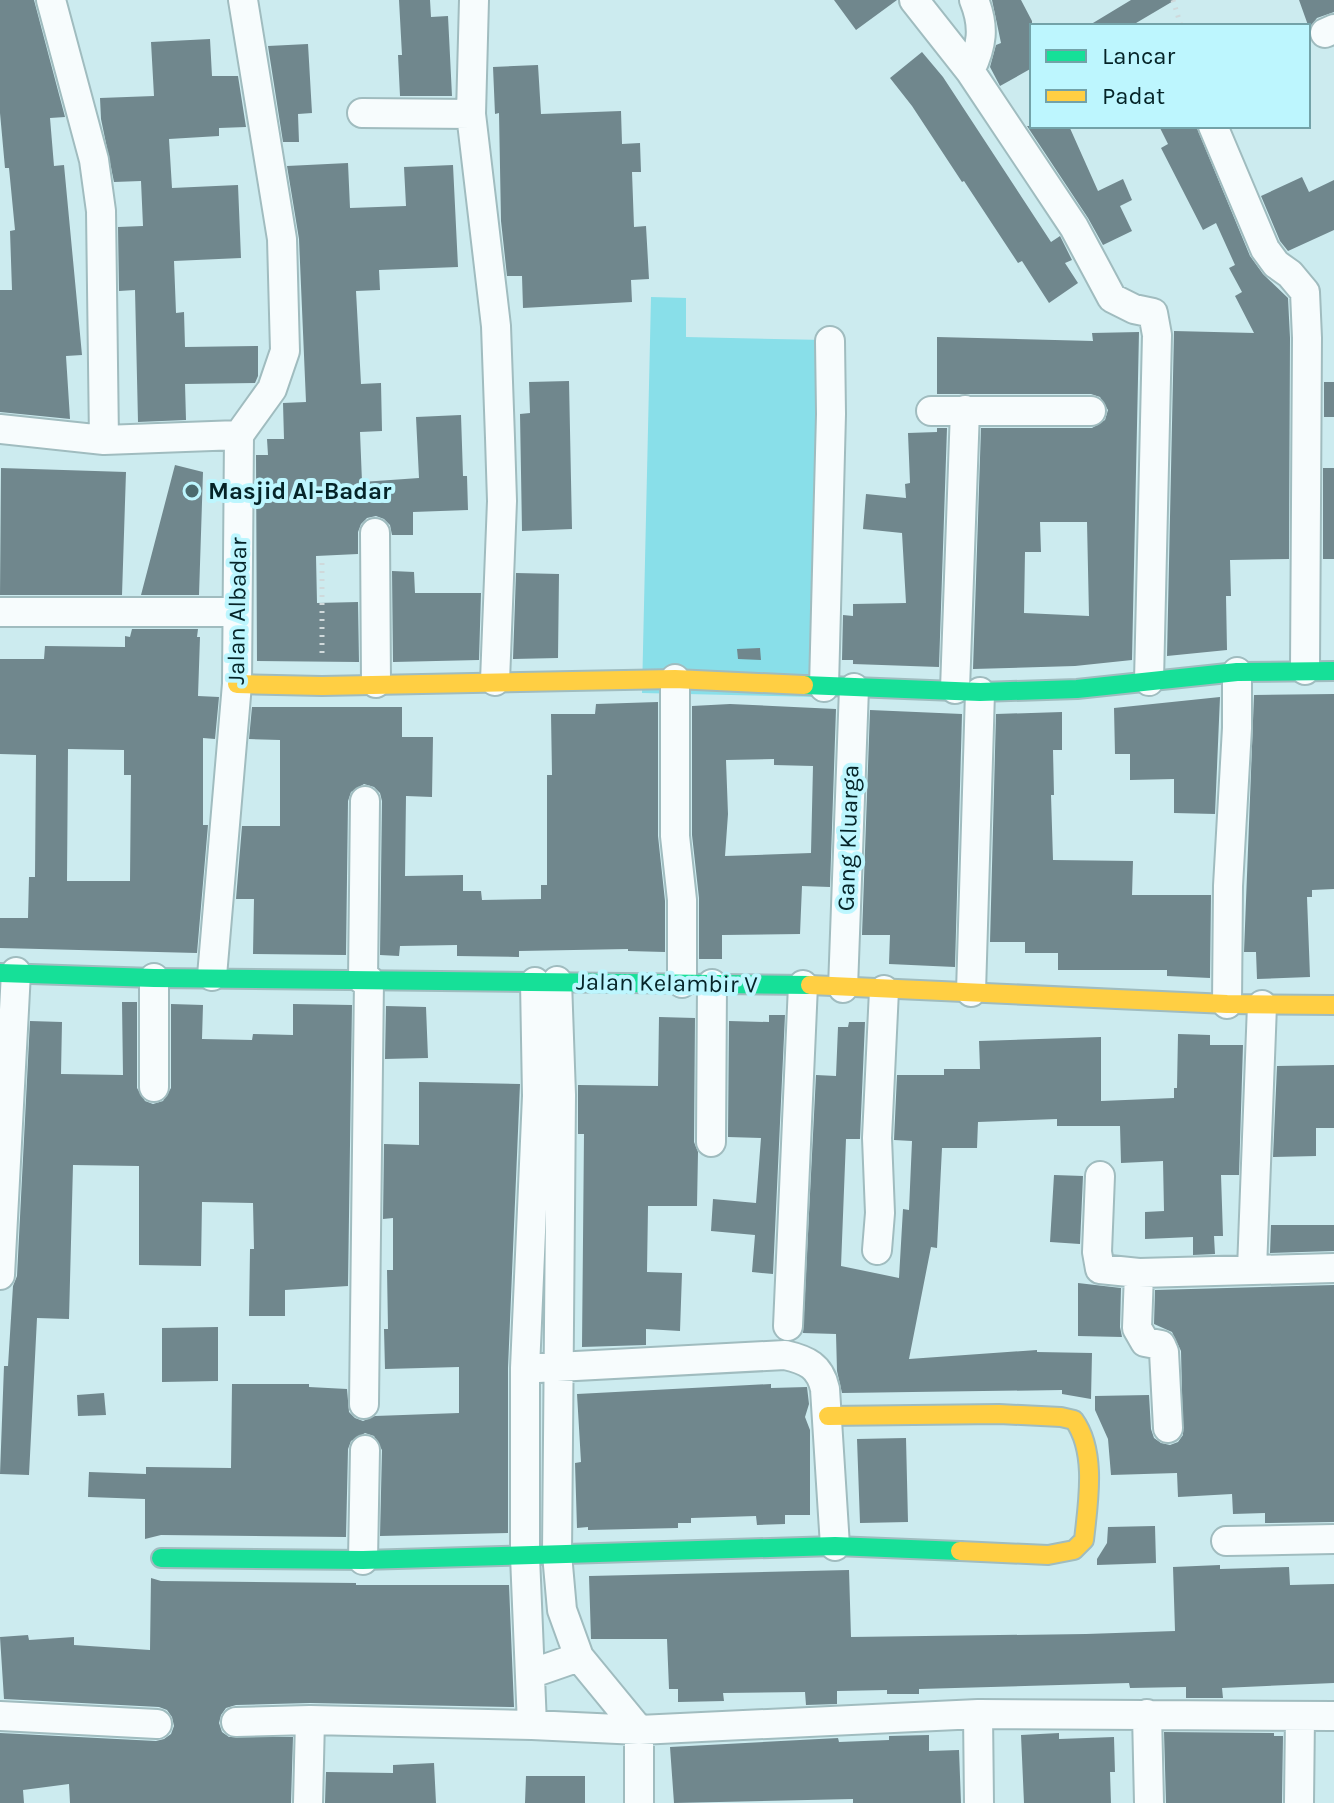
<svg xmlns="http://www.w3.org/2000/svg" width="1334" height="1803" viewBox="0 0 1334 1803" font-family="Karla,sans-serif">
  <rect width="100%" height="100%" fill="#ccebef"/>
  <path fill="#89dfe9" d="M651 297 686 298V337L826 340 818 697 642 693Z"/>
  <path fill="#70878d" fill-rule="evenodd" d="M0 0H34L65 117 50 118 54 166 64 165 82 355 66 356 70 419 0 412V290H12L10 231 15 230 9 168H5L0 113Z
    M399 0H430L431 17 448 16 452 96H400L398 55H402Z
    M834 0H897L856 30Z
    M992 0H1021L1032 21V68L1000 86 990 67 996 45 1001 43Z
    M1131 0H1175L1131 26H1088Z
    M1299 0H1334V12L1317 18 1309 28Z
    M210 39 212 76H238L246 127 219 128V136L169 139 172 188 238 185 241 258 174 261 176 313 184 312 185 347 258 346V376L255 383 185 384 186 420 138 422 135 290 119 291 118 227 143 226 141 181 114 182 101 119 100 98 154 96 151 42Z
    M308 44 312 113 298 114 299 142H283L268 46Z
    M922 52 943 77 1051 242 1060 236 1072 260 1065 263 1078 283 1049 303 1022 261 1018 263 964 181 962 182 912 106 890 78Z
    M538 65 541 114 621 111 622 144 640 143 641 172H632L634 227 646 226 649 279 631 280 632 302 523 308 522 276H507L501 221 499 113 495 114 493 67Z
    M1027 126H1069L1098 191 1123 179 1132 200 1120 206 1132 231 1103 245 1088 218Z
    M1159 126H1196L1250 256 1263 274 1288 298 1290 338 1289 559 1230 560 1231 596H1226L1227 650 1167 656 1174 331 1254 333 1235 296 1242 292 1229 268 1235 265 1216 223 1203 230 1161 148 1168 144Z
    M348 163 350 208 406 206 404 167 453 165 458 267 379 270 380 290 356 291 361 384 381 383 382 431 360 432 362 482 419 478 416 417 461 415 463 476H467L468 510 413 512V535H392L390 525 384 519 376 516 367 518 361 524 358 532V554L316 556 317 603 358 602 359 662 257 661 256 455H268L267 439H284L283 403 306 402 299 239 287 166Z
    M1302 177 1309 192 1334 180V230L1288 251 1280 241 1261 196Z
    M1139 332 1132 660 1075 666 973 669 981 428H1092L1105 420 1108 410 1100 397 1091 394H937V337L1093 341 1092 333ZM1040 522H1087L1089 616 1024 613 1025 552H1041Z
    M569 381 572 529 522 531 520 414 530 413 529 382Z
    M1324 382H1334V417H1324Z
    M937 428H947L939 667 853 664V660H842L843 615 853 616V604L906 603 902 533 863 529 866 494 906 498 905 484 910 483 908 433 937 432Z
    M175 465 203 472 199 595H141Z
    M1 468 126 472 122 595H0Z
    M1323 468H1334V559H1323Z
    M392 571 414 572 415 593H481L479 660 393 662Z
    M516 573 559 574 558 658 513 659Z
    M132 629H198L197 637H200L198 696 219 697 215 739 203 738V825H208L197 953 0 948V918H28L29 877H35L36 755 0 754V659H44L45 646 125 647V636L130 637ZM68 749 124 750V775H131L130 881H67Z
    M760 648 761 660 738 659 737 649Z
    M1334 694V889L1312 890V897H1307L1310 977 1257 979 1256 952H1244L1254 695Z
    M1220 697 1215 814 1174 813V779L1130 780V754H1115L1114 708Z
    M658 702V836L665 901V952L628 951V949L519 951V957L457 956V945L400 946 399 956 380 955 382 801 380 793 374 787 364 784 351 792 348 801 346 955 253 954 254 899H236L242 826H280V740L249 739 252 707H402V737H433L432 797 406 796 405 876 463 875V891H481L482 900 541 899V885H547V775H552L551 714H595L596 704Z
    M730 704 836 709 830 887 802 886 800 934 722 935V959H699V898L692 835V706ZM774 759V765L813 766 811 853 725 856 728 814 726 760Z
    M870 710 962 714 955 967 889 964 890 935H862Z
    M1062 712V750H1053L1054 795H1051L1053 860 1133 861 1132 895H1211L1210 978 1167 976V970H1058V953H1025V942H990L996 714Z
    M122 1002H137V1088L145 1101 153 1104 163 1101 171 1088V1004L203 1005 202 1039 252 1040 253 1034 293 1035V1004L352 1005 348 1286 285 1290V1316H249L250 1249H254L253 1203 202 1202 201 1266 139 1265V1166L73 1165 69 1319 37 1318 29 1475 0 1474 4 1366H8L13 1286 17 1276 30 1021 62 1022 61 1074 123 1075Z
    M386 1006 426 1007 428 1058 385 1059Z
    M769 1015H785L773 1274 752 1272 755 1235 711 1231 713 1199 756 1203 761 1138 728 1137 729 1021 769 1022Z
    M659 1017 695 1018 694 1142 698 1152 697 1206H648L647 1272 682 1273 680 1331 646 1329V1345L582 1347 584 1134H578V1085L658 1086Z
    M849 1022H865L860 1139H846L841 1266 899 1278 903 1209 909 1210 912 1141 894 1140 897 1075H944V1069H980L979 1041 1101 1037V1101L1174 1098V1088H1177L1178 1034 1210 1035V1045H1243L1239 1175H1221L1223 1236H1214L1215 1254 1193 1255V1237L1145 1239V1212L1164 1211 1163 1161 1121 1163 1120 1126H1057V1119L978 1122 977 1148H942L937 1248 931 1247 909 1359 1037 1350V1352L1092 1353 1091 1399 1062 1394V1390L842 1393 837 1371 836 1334 803 1333 816 1075 836 1076 838 1027H848Z
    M1334 1065V1128H1316V1156L1273 1157 1277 1066Z
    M419 1082 520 1084 508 1368V1533L380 1536 382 1450 374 1436 365 1433 351 1441 348 1449 346 1537 161 1535 145 1539V1499L88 1497 89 1472 146 1474V1467L231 1468 232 1384H309V1387L347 1389 349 1412 355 1418 363 1421 375 1416 459 1413V1367L385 1369 384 1329H388L387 1270H393V1218L383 1219 384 1144 419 1145Z
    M1054 1175 1083 1176 1080 1244 1050 1242Z
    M1271 1225H1334V1251L1270 1253Z
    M1078 1283 1121 1288 1120 1327 1122 1337 1078 1336Z
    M1334 1285V1522L1265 1523V1513L1233 1514 1232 1494 1178 1497 1177 1473 1111 1475 1108 1439 1095 1410V1396L1149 1395 1151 1429 1154 1438 1161 1443 1170 1445 1178 1442 1183 1435 1181 1351 1172 1332 1154 1324 1155 1290Z
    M218 1327V1381L162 1382V1328Z
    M771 1384V1388L807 1387 809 1404 805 1417 810 1430V1515H785V1524L757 1525 756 1516 691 1518V1523H678V1528L588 1530V1527L577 1528 575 1463 581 1462 577 1394Z
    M104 1393 106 1415 78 1416 77 1395Z
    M906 1438 908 1522 860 1523 857 1439Z
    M1155 1526 1156 1563 1097 1565V1559L1107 1543 1108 1527Z
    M1220 1565V1569L1289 1567 1290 1585 1334 1584V1683L1222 1688 1223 1698H1186V1687L1130 1688 1129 1683 919 1689V1694H887V1690L837 1691V1704L806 1705 805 1692 723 1693 724 1701 678 1702V1689H669L667 1639H591L589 1576 849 1570 851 1637 1086 1634 1175 1631 1173 1567Z
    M151 1578 161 1581 356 1583V1585H509L514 1707 310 1703 236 1705 226 1708 221 1715 219 1723 222 1732 229 1737H293L291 1803H70L69 1784 23 1790 24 1803H0V1733L156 1741 164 1739 171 1734 174 1726 172 1717 167 1710 159 1707 4 1699 0 1637 28 1635 29 1640 74 1637V1645L150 1650Z
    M1164 1732 1274 1733V1736H1283L1282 1803H1166Z
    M1059 1733V1739L1114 1737 1115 1772H1110L1111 1803H1024L1021 1735Z
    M929 1735V1751L959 1750 961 1803H853V1799L674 1803 670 1747 838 1738 839 1742 889 1740V1736Z
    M434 1763 436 1803H325L326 1772 393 1773V1765Z
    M526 1776H585V1803H525Z"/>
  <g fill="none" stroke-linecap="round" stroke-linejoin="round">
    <defs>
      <path id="street" d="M51 0 94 160 101 211 104 440
        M474 0 471 114 496 326 500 438 502 501 495 681
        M914 0 970 71 1074 227 1112 298 1134 309 1153 313 1157 335 1149 681
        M1325 33 1334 29
        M970 71C982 46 985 27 974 0
        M362 113 471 114
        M1213 126 1265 249 1276 264 1290 274 1305 292 1307 338 1305 670
        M931 411H1091
        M0 429 104 440 239 435
        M239 435 272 389 285 351 282 239 243 0
        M375 533 376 683
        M0 612H237
        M675 679V836L682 900V983
        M824 687 831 414 830 341
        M955 689 965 410
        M212 976 237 684 239 435
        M154 978V1087
        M363 980 365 801
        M557 981 561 1095 557 1554 562 1610 579 1657 639 1730V1803
        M843 988 854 688
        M971 992 980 692
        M1227 1004 1228 886 1237 728V672
        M711 1142 712 984
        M1100 1176 1097 1252 1100 1269 1139 1273 1334 1268
        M877 1250 880 1213 877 1138 884 990
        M1252 1269 1262 1005
        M1139 1273 1137 1328 1145 1342 1161 1345 1164 1352 1168 1428
        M0 1275 16 972
        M788 1326 803 985
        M538 1368 785 1355C807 1360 820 1366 825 1389L835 1546
        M364 1404 369 980
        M1226 1541 1334 1539
        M363 1560 365 1450
        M530 1674 579 1657
        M978 1714 979 1803
        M1147 1714 1149 1803
        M0 1716 157 1724
        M236 1722 310 1720
        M532 1725 639 1730 978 1714 1334 1716
        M308 1803 310 1720 532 1725 525 1556V1368L537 1096 535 982
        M1299 1803 1300 1716"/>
      <path id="fast" d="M804 685 980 692 1077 689 1237 672 1334 671
        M0 973 154 978 810 985
        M161 1558 363 1560 835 1546 960 1551"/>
      <path id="slow" d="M237 684 322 686 675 679 804 685
        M810 985 1227 1004 1334 1005
        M828 1416 999 1414 1061 1417 1074 1420C1097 1452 1088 1503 1084 1540L1074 1550 1048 1555 960 1551"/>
    </defs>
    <use href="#street" stroke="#a0bcbf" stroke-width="32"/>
    <use href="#fast" stroke="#a0bcbf" stroke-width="22"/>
    <use href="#slow" stroke="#a0bcbf" stroke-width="22"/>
    <path stroke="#cfd9db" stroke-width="5" stroke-dasharray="2 6" stroke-linecap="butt" d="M1173 0 1181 26
      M322 653V560"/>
    <use href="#street" stroke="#f7fcfd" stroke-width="28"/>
    <use href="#fast" stroke="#16e098" stroke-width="18"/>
    <use href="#slow" stroke="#ffcf43" stroke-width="18"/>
  </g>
  <circle fill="#4b6a6e" stroke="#bdf6fe" stroke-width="3" cx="192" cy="491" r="8"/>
  <g text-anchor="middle" stroke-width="8" stroke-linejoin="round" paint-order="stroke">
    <g font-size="24" font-weight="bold" fill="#052428" stroke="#bdf6fe" text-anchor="start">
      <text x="208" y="499">Masjid Al-Badar</text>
    </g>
    <g font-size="24" fill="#052428" stroke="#bdf6fe">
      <text transform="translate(237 611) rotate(-89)" y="8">Jalan Albadar</text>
      <text transform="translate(848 838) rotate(-88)" y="8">Gang Kluarga</text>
      <text transform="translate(667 983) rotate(1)" y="8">Jalan Kelambir V</text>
    </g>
  </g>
  <rect x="1030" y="24" width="280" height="104" fill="#bdf6fe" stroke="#73a2a8" stroke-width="2"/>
  <rect x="1046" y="50" width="40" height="12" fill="#16e098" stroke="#73a2a8" stroke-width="2"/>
  <text x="1102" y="64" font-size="24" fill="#052428">Lancar</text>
  <rect x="1046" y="90" width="40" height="12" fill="#ffcf43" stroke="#73a2a8" stroke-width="2"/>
  <text x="1102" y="104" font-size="24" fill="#052428">Padat</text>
</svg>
